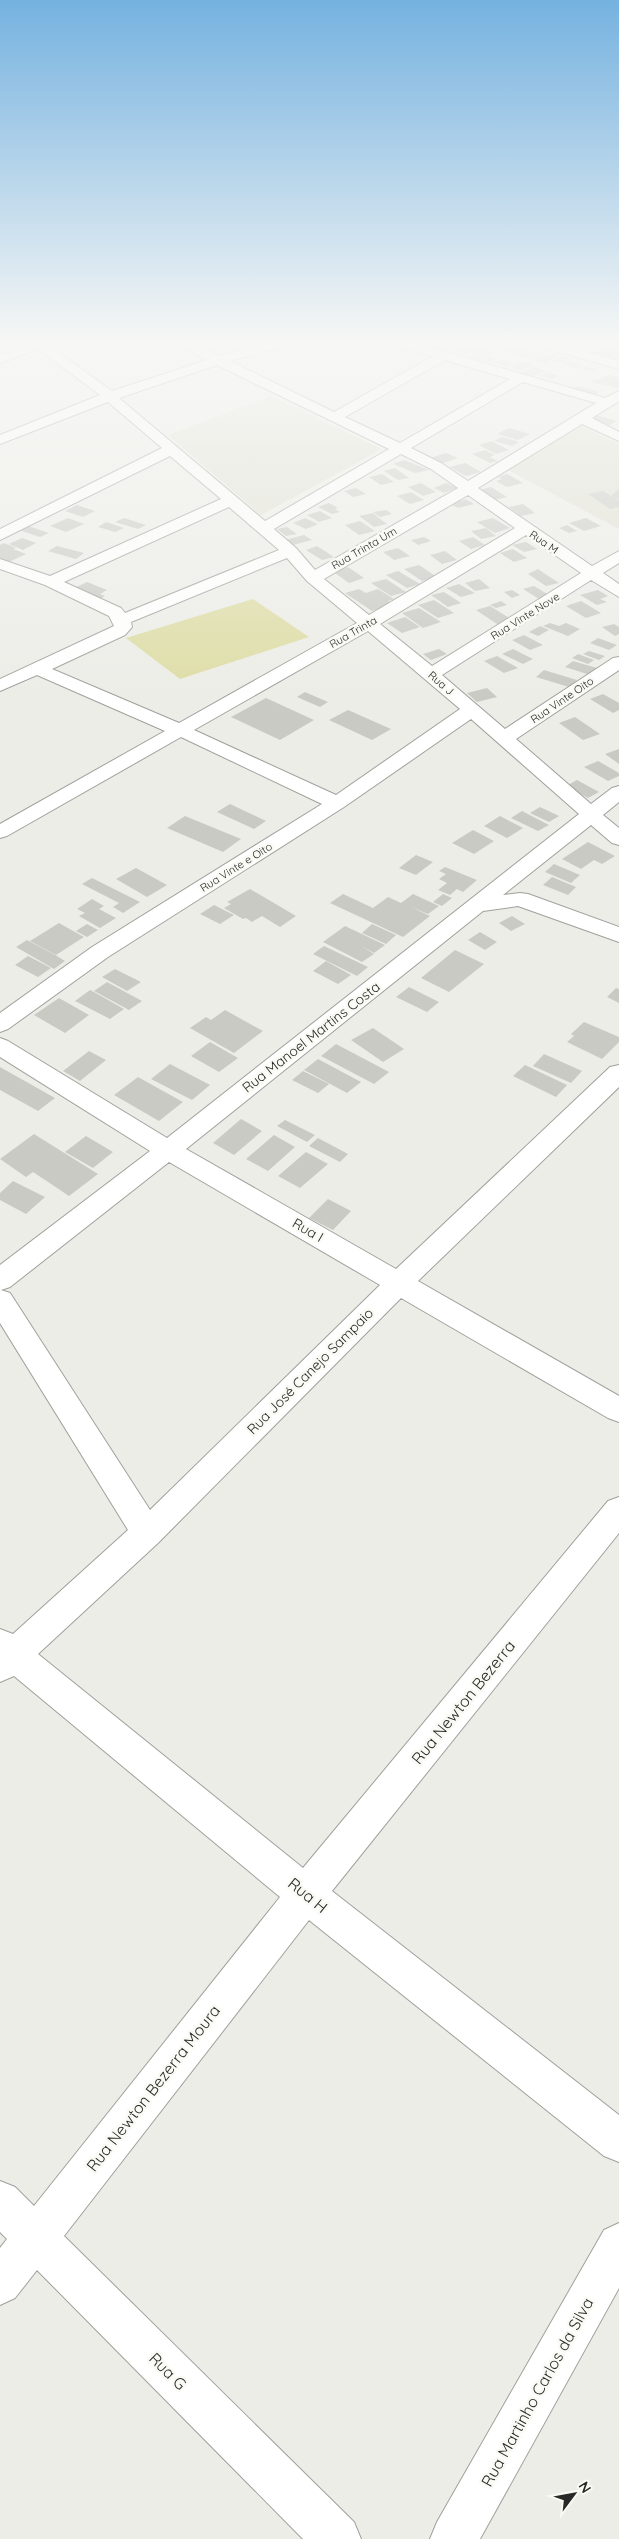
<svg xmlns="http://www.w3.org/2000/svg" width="619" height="2539" viewBox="0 0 619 2539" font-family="Quicksand,sans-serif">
  <rect width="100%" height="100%" fill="#edede8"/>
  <path fill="#e1e1d5" d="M271 396 382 449 261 515 168 435Z
    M579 425 619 444V529L508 470Z"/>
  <path fill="#dedda7" d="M253 599 309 637 180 679 126 638Z"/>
  <path fill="#cacac5" d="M575 340 588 344 579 347 566 343Z
    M504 342 514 347 518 345 529 349 514 355 503 352 508 350 495 346Z
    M589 344 600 347 593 351 582 348Z
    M449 345 458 349 449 351 439 347Z
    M472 345 483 349 495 353 479 359 472 356 480 354 474 351 464 355 457 352Z
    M602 348 619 352V361L591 355Z
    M529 350 540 353 528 359 517 355Z
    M555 353 561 355 544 363 530 359 541 354 549 356Z
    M489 356 498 359 490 362 481 359Z
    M561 356 571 359 563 363 551 361Z
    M502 360 513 363 506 366 495 363Z
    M520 361 533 365 519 371 509 368 513 367 510 366Z
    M569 362 582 365 576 368 563 365Z
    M584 366 597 369 591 372 579 368Z
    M533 367 546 371 530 377 517 374Z
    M547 372 559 376 552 379 540 376Z
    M608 375 619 378V388L590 382Z
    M578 386 599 392 592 396 570 390Z
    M596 415 617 421 610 425 589 419Z
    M509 428 530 434 518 440 497 434Z
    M502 437 519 442 512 446 494 441Z
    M492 441 493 442 509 450 496 454 479 445Z
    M485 450 495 455 490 457 498 461 490 463 472 454Z
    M446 453 458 458 443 463 430 458Z
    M404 460 429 470 415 473 393 464Z
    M465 463 481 472 466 476 450 467Z
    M395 468 409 478 398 480 384 471Z
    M382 474 394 482 381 485 369 477Z
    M507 474 523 483 507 487 496 481 502 479 498 477Z
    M421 483 436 492 423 496 408 487Z
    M446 483 457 488 444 493 434 488Z
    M491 487 507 497 495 500 479 490Z
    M356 488 366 494 353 497 344 491Z
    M619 489V499L615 498 619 501V507L610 509 588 494 603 491 611 496Z
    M411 492 424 500 410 504 397 496Z
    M466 499 474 504 458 508 450 504Z
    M329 503 338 508 335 509 340 512 332 514 318 507Z
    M523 504 535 513 521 516 509 507Z
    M77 505 95 511 83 517 65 511Z
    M386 510 392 514 380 517 373 512Z
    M320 511 332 518 319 522 307 515Z
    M373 513 379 518 387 524 374 527 359 516Z
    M68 518 84 524 66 532 50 526Z
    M124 518 146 525 138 529 115 522Z
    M305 518 318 524 306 529 293 523Z
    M493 518 510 528 495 533 477 522Z
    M586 518 601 526 584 531 569 523Z
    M360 521 375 531 359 535 345 525Z
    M106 522 124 528 115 532 98 527Z
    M567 525 577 531 569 533 559 528Z
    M28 526 49 533 40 537 19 530Z
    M287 527 297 534 286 536 277 529Z
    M486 528 496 536 481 539 471 531Z
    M304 535 312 540 293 545 285 540Z
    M424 537 431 541 418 545 411 540Z
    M473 537 485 545 471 549 459 541Z
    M22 538 36 543 23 550 9 544Z
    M526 542 537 549 524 552 512 545Z
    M4 543 16 548 13 549 26 554 9 562 0 558V545Z
    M57 546 84 553 76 559 48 551Z
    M317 546 334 557 322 560 306 550Z
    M398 548 410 556 394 560 383 552Z
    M513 549 527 558 514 562 500 553Z
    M445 551 457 560 442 564 430 555Z
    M419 565 437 577 422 581 404 569Z
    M348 567 364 578 349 583 332 571Z
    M538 569 559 583 546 586 528 574Z
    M398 571 420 584 407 588 386 575Z
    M386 579 406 592 391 596 371 583Z
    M479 579 490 588 475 591 465 583Z
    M87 582 107 590 100 594 105 596 98 600 72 589Z
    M459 584 475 593 461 597 446 588Z
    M534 586 549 595 539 599 523 589Z
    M359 589 366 593 378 589 394 599 388 601 393 604 372 611 345 593Z
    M512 590 520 595 512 598 504 592Z
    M598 590 608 596 600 599 607 602 597 605 580 595Z
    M444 592 461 603 448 607 431 595Z
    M434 600 454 613 438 618 418 605Z
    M501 601 507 605 496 608 490 605Z
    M581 601 601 613 586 618 566 606Z
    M490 606 514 621 500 626 476 610Z
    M419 608 441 622 423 628 402 613Z
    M405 617 420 627 402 633 387 623Z
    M550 623 559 626 566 623 580 629 568 636 543 626Z
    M614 624 619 627V634L615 636 602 627Z
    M540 626 549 630 538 636 529 632Z
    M524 635 543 645 530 650 512 640Z
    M598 638 617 645 609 650 590 643Z
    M439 649 447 654 431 660 423 654Z
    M513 649 533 659 523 664 502 654Z
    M589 651 605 656 599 660 583 654Z
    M578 654 594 660 588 664 572 658Z
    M497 656 518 668 504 673 484 661Z
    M573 661 597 668 590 675 565 667Z
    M544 670 577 680 569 687 536 677Z
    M487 688 497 697 477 702 467 693Z
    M305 692 328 702 320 707 297 697Z
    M603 694 619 703V710L613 713 590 699Z
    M266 698 314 720 280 740 231 717Z
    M348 710 391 729 372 740 329 720Z
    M575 717 600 734 583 740 559 723Z
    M619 749V764L605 754Z
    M598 761 619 773V776L608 781 584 767Z
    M577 780 599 792 588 798 566 786Z
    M230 804 266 821 254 829 217 812Z
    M540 807 559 816 549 822 530 813Z
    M522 811 549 825 538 831 511 818Z
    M185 816 241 839 223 852 167 828Z
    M500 816 523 828 507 838 484 826Z
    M473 830 494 841 474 854 452 843Z
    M588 842 615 856 602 864 594 860 581 869 562 859Z
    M416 855 433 862 416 875 399 868Z
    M554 864 580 875 571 883 545 872Z
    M445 867 477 880 463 892 457 889 450 895 438 890 447 883 439 879 446 874 439 871Z
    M136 868 167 885 147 897 116 879Z
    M552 877 576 887 568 895 543 885Z
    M92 878 140 902 123 913 113 907 119 903 82 884Z
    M250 889 296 916 280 927 262 916 252 922 246 918 243 919 224 908 231 904 227 902Z
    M343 894 373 908 388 897 401 903 413 894 439 906 428 914 411 907 430 916 403 937 330 903Z
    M443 894 452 898 442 906 433 902Z
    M92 899 104 906 99 909 116 918 100 928 79 916 85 913 77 909Z
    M214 905 234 915 220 924 200 914Z
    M512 916 525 924 511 931 499 923Z
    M59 923 84 937 56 955 30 941Z
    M87 924 98 930 87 937 76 931Z
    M372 924 396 935 386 944 362 933Z
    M345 926 385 945 374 953 361 946 374 954 362 962 323 942Z
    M480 932 497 942 485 950 468 940Z
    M27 940 57 956 65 961 54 969 16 947Z
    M324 946 368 967 357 976 313 954Z
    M455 950 484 964 449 992 421 978Z
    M28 956 51 968 38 977 15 965Z
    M326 961 351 975 338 984 313 971Z
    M115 969 141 982 127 991 102 977Z
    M107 982 142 1001 129 1010 94 991Z
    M409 987 439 1002 427 1012 396 997Z
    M616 988 619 989V1003L607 997Z
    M90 990 94 992 124 1009 110 1019 75 1001Z
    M59 998 89 1015 65 1033 34 1015Z
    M225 1010 263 1031 234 1053 190 1028 206 1017 211 1020Z
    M584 1022 619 1037V1042L602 1059 567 1042 574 1036 571 1034Z
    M373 1028 404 1049 383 1062 351 1040Z
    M210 1042 238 1058 219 1072 191 1056Z
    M336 1044 389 1072 374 1084 321 1056Z
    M89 1051 106 1060 80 1081 63 1071Z
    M544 1054 582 1071 571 1083 533 1066Z
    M318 1059 361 1082 347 1093 304 1070Z
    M170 1064 210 1085 192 1100 151 1079Z
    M525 1065 567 1085 556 1097 513 1076Z
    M0 1067 55 1098 38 1111 0 1090Z
    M303 1071 329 1084 318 1093 292 1080Z
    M138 1077 183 1102 159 1121 114 1095Z
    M241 1119 262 1131 234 1155 213 1143Z
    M285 1120 315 1135 307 1142 277 1126Z
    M34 1134 98 1174 69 1196 33 1172 26 1177 0 1159Z
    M274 1135 295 1147 268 1171 246 1159Z
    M86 1136 113 1152 93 1168 65 1152Z
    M318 1138 348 1154 340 1162 309 1146Z
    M306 1152 328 1164 300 1188 278 1176Z
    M13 1181 45 1197 26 1214 0 1200V1193Z
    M328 1199 351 1211 333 1230 309 1218Z"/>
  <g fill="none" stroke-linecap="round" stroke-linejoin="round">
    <defs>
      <path id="minor" d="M27 340H57L48 345 112 391 207 360 170 340H186L219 356 277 340H299L297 343 230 361 334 412 433 356 385 343 383 340H404L605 398 619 391V401L592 418 619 432V441L582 424 478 488 592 566 619 551V563L603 573 619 584V597L591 580 442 675 505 729 613 658 619 657V670L516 739 591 804 612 788 619 786V802L603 815 619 828V845L612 843 591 825 503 895 520 893 528 894 619 927V942L518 906 483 911 186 1149 396 1269 610 1067 619 1065V1087L418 1281 619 1396V1422L608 1418 401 1298 158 1543 38 1654 303 1868 608 1501 619 1497V1533L332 1891 619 2115V2162L604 2156 309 1920 64 2236 354 2522 361 2539H303L37 2270 15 2298 0 2305V2248L7 2239 0 2232V2181L15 2187 34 2206 280 1897 14 1676 0 1682V1629L13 1634 128 1530 0 1323V1265L150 1151 0 1057V1038L8 1041 167 1138 579 814 471 719 344 807 108 957 8 1029 0 1032V1013L92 947 322 804 181 737 7 836 0 838V824L165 731 37 675 0 691V679L114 626 109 616 45 585 0 569V559L50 576 221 499 170 456 0 540V529L162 448 108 402 0 444V435L100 395 38 349 0 363V355L30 344ZM445 360 510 379 400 443 345 417ZM217 365 389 449 265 521 119 398ZM523 382 596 403 468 481 441 463 411 448ZM401 454 431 469 458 488 315 570 296 548 274 529ZM468 495 515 528 369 615 324 579ZM229 507 279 550 125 613 121 608 64 582ZM526 535 581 573 432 666 380 624ZM287 558 307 581 357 623 179 723 52 669 125 635 132 627 131 622ZM368 631 460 709 336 795 194 730ZM169 1162 380 1285 150 1510 10 1293 1 1290 10 1287Z
        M524 340H545L619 361V369L526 343Z
        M619 2223V2288L480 2539H430L437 2522 604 2230Z"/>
    </defs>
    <use href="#minor" stroke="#a0a09c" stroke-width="2"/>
    <use href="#minor" fill="#fff" fill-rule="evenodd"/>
  </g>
  <linearGradient id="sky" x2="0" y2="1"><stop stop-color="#75b2e0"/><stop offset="0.49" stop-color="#f7f7f5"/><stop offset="1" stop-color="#f7f7f5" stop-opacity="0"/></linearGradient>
  <rect width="619" height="696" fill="url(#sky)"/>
  <g text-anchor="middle" stroke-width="5" stroke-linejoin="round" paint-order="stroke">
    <g font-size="11" fill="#282826" stroke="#fafaf5">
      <text transform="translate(544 542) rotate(34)" y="4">Rua M</text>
      <text transform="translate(364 548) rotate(-30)" y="4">Rua Trinta Um</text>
      <text transform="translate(525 616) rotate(-32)" y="4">Rua Vinte Nove</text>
      <text transform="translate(353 632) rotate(-30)" y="4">Rua Trinta</text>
      <text transform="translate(441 683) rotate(41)" y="4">Rua J</text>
      <text transform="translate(562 700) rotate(-34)" y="4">Rua Vinte Oito</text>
      <text transform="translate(236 867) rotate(-32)" y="4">Rua Vinte e Oito</text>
    </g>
    <g font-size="14" fill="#282826" stroke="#fafaf5">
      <text transform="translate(311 1037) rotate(-38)" y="5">Rua Manoel Martins Costa</text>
      <text transform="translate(308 1230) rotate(30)" y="5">Rua I</text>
      <text transform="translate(310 1371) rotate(-45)" y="5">Rua José Canejo Sampaio</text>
    </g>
    <g font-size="16" fill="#282826" stroke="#fafaf5">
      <text transform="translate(463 1702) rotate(-51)" y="6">Rua Newton Bezerra</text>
      <text transform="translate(308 1895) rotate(39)" y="6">Rua H</text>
      <text transform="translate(153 2088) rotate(-52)" y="6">Rua Newton Bezerra Moura</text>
      <text transform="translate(168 2371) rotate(45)" y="6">Rua G</text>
      <text transform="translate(537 2392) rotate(-61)" y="6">Rua Martinho Carlos da Silva</text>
    </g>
  </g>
  <g transform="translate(574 2494) rotate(58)" stroke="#fafaf5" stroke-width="4" paint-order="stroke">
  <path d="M0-4L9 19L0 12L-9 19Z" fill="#282826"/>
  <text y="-8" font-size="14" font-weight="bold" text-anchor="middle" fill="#282826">N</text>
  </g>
</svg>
